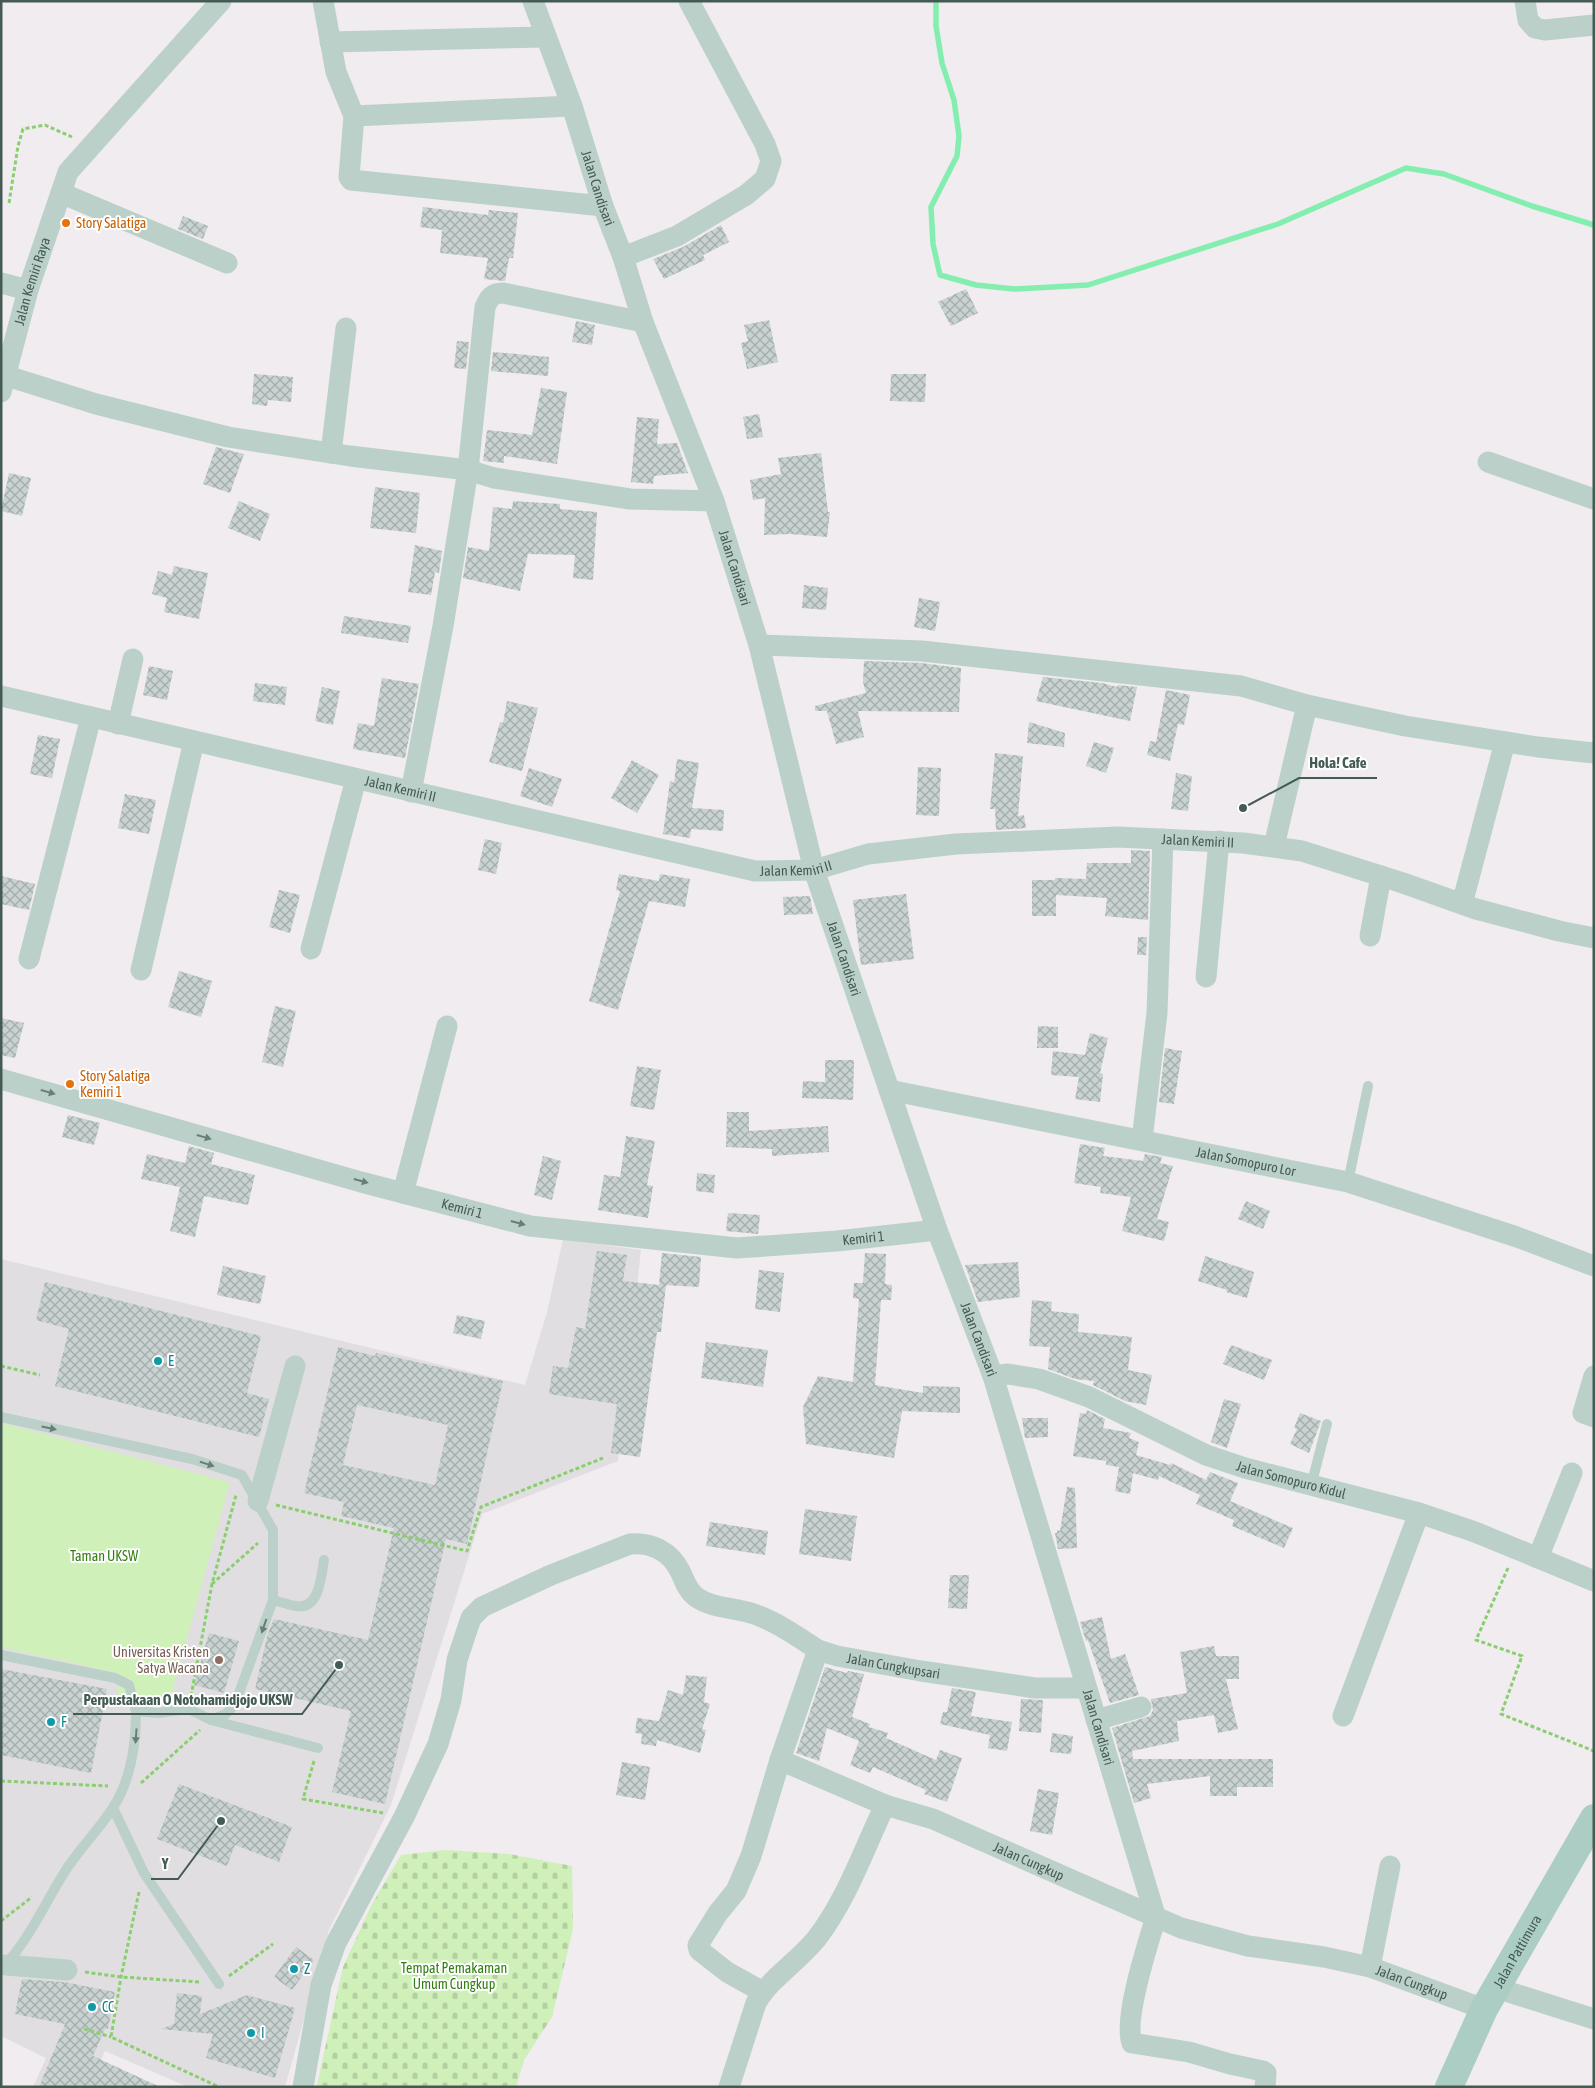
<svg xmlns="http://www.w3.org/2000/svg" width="1595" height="2088" viewBox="0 0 1595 2088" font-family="'Asap Condensed',sans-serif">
  <defs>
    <pattern id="cemetery-stones" width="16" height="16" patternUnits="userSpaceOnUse" patternTransform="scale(1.25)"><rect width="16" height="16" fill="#cff0b8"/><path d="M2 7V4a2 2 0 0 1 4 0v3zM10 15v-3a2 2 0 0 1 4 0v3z" fill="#b3d0a0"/></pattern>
    <pattern id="building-cross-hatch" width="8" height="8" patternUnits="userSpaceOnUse" patternTransform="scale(1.25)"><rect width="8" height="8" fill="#c8d2d1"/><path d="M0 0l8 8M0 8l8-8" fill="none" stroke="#a4adac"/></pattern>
  </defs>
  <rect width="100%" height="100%" fill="#f0ecef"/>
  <path fill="#e1dee1" d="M563 1239 641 1250 618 1461 482 1514 391 1805 329 1930 285 2087H188L105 2051 89 2087H33L46 2058 1 2036V1259L525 1385 547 1312Z"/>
  <path fill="url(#cemetery-stones)" d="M446 1850 509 1854 572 1866 573 1929 552 2017 524 2060 516 2087H322L317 2085 343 1967 371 1906 401 1855Z"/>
  <path fill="#cff0b8" d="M1 1423 230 1482 169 1704 118 1699V1673L1 1647Z"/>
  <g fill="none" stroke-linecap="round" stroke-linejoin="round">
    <path stroke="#84eeb0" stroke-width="5.5" d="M936 1V26L942 63 954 100 959 136 957 156 931 207 933 244 940 275 976 285 1014 289 1088 285 1278 224 1406 168 1444 174 1532 206 1594 225"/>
  </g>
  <path fill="url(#building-cross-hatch)" fill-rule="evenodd" d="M423 207 488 215 489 210 518 213 513 258H509L505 281 484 279 488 258 440 253 442 230 420 227Z
    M183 216 208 226 203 239 178 229Z
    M721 225 729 242 703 255 705 260 664 279 653 259 683 247Z
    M966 289 978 313 951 326 938 302Z
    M769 320 778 362 747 369 741 343 748 341 744 325Z
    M576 321 595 325 592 345 572 342Z
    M457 341 469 342 466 369 454 368Z
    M493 352 549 357 548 376 491 371Z
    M254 374 293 377 291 402 268 400 267 406 252 404Z
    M891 374H926L925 402 890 401Z
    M541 388 567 392 557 464 504 456V463L483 461 487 430 532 435Z
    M759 414 763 437 747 439 743 417Z
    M637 417 659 419 657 444 677 443 688 473 654 476 653 484 631 482Z
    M216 447 244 454 230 493 203 484Z
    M821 453 828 512H830L827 537 790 534 764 535 765 498 753 500 750 480 781 474 778 458Z
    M9 473 31 478 22 516 1 511Z
    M375 487 420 493 416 533 370 528Z
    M239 501 270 514 260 541 228 528Z
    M513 501 560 504V509L597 512 593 580 573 578 575 555 528 554 520 591 463 578 468 547 489 551 493 507 512 509Z
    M415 545 442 551 439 573 435 572 431 595 408 592Z
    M174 566 208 573 199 619 164 612 167 598 152 594 158 571 172 575Z
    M804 585 828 588 826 610 802 608Z
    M919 598 940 602 935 631 914 627Z
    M344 616 411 626 408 643 341 633Z
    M864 661 921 663 961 668 959 712 858 711 864 737 836 744 827 711H815V706L866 693 863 682Z
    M149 666 173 671 167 700 143 695Z
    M1043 677 1102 683 1117 687 1118 685 1137 687 1130 721 1036 701Z
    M382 678 419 684 405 758 353 749 358 723 374 726Z
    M255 683 287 687 285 705 253 701Z
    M322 687 340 691 333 725 315 721Z
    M1166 690 1190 695 1184 725 1178 724 1170 761 1147 755 1150 741 1156 742Z
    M507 701 538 708 522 771 489 762 500 722 503 723Z
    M1029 722 1065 733 1064 747 1027 743Z
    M38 735 60 739 52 778 30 774Z
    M1094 742 1114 748 1106 773 1086 766Z
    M995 753 1023 756 1018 816 1024 815 1026 828 996 830 995 809H990Z
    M677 759 699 763 692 808 724 810 723 831 691 829 690 838 663 834 670 781 674 783Z
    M632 760 659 775 637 813 611 798Z
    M918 767 941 768 939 816 916 815Z
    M529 768 562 779 552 807 520 796Z
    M1176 773 1192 776 1188 811 1171 809Z
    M125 794 156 800 149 834 118 828Z
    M485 839 502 843 496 874 478 870Z
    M1131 850 1150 851 1148 920 1105 916 1107 898 1056 895V916H1032V880H1055V878L1086 879 1087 863H1131Z
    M619 874 659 881 660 874 690 879 685 907 649 901 618 1010 589 1001 620 891 616 890Z
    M1 876 35 884 29 910 1 904Z
    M279 890 300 895 290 933 269 927Z
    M906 894 914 959 861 965 853 900Z
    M810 896 813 914 784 915 783 897Z
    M1138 937H1147L1146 955H1137Z
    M179 971 212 981 201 1017 168 1007Z
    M275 1006 296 1011 283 1067 262 1062Z
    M1 1018 24 1023 15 1058 1 1055Z
    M1038 1026 1058 1027V1048H1037Z
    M1090 1033 1108 1038 1100 1073 1103 1074 1100 1102 1075 1099 1079 1077 1051 1075 1053 1051 1085 1055Z
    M1165 1048 1182 1051 1174 1104 1159 1102Z
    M825 1060H854L853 1100 802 1098 803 1081 825 1082Z
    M637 1066 661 1070 654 1110 630 1106Z
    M727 1112H749V1131L828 1126 829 1152 772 1156V1149L726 1147Z
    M68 1115 100 1123 94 1145 62 1137Z
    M626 1136 655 1141 647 1185 653 1186 648 1218 598 1210 604 1175 620 1177Z
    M1080 1144 1105 1148 1103 1156 1143 1161 1145 1154 1162 1157 1160 1163 1173 1166 1157 1219 1169 1222 1164 1241 1122 1231 1131 1197 1100 1193 1101 1187 1074 1183Z
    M189 1146 214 1153 211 1164 255 1175 248 1205 204 1196 195 1237 170 1231 180 1187 141 1179 147 1154 185 1163Z
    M543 1156 561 1161 552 1200 534 1195Z
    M697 1173 715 1175 714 1193 696 1191Z
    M1246 1201 1270 1211 1263 1229 1238 1219Z
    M728 1213 760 1215 758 1234 726 1231Z
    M597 1251 627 1255 623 1281 659 1285 662 1253 701 1257 699 1287 663 1285H666L661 1332H657L640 1457 611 1453 617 1404 549 1394 553 1366 568 1368 576 1327 585 1329Z
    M865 1253 886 1254 885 1284 892 1285 891 1300H881L875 1385 923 1393V1386L960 1387V1413L902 1411 894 1458 806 1444 803 1407 818 1376 853 1382 859 1299 853 1298 854 1283H863Z
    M1205 1256 1254 1272 1247 1298 1226 1292 1227 1290 1198 1281Z
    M1018 1262 1020 1297 978 1302 965 1265Z
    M223 1266 266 1276 260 1304 217 1295Z
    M759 1270 784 1273 780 1312 755 1309Z
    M45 1282 261 1336 247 1393 269 1399 259 1437 55 1386 69 1329 36 1320Z
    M1032 1300 1052 1302 1051 1311 1079 1314 1078 1332 1132 1337 1128 1370 1152 1375 1146 1405 1125 1401 1093 1385 1094 1381 1075 1379 1048 1369 1050 1347 1029 1346Z
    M457 1315 485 1321 481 1339 453 1333Z
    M706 1342 768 1350 763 1387 701 1378Z
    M1231 1345 1272 1360 1264 1380 1223 1364Z
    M338 1347 375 1356 376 1353 503 1381 467 1544 446 1539 385 1804 332 1792 351 1711 255 1689 268 1633 274 1619 368 1640 394 1528 341 1516 344 1502 304 1493ZM357 1405 448 1425 435 1485 343 1465Z
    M1224 1399 1241 1404 1227 1448 1211 1442Z
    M1087 1410 1105 1419 1103 1428 1131 1433 1129 1438 1139 1442 1136 1455 1170 1465 1171 1463 1206 1480 1210 1472 1238 1483 1230 1501 1293 1528 1284 1548 1232 1526 1234 1520 1196 1504 1200 1495 1159 1476 1158 1480 1133 1473 1130 1494 1115 1491 1119 1467 1106 1465V1461L1073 1456 1080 1413 1086 1414Z
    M1300 1413 1321 1421 1309 1453 1290 1444 1297 1429 1294 1428Z
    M1022 1418H1048V1437L1025 1438Z
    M1067 1487 1075 1488 1077 1548 1058 1549 1055 1533H1057V1530L1060 1531Z
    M805 1509 857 1516 851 1561 799 1554Z
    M710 1522 768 1531 765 1555 706 1546Z
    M950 1575H969L967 1609 948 1608Z
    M1102 1617 1111 1659 1125 1654 1139 1695 1110 1703 1088 1640 1086 1641 1080 1622Z
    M209 1633 239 1641 224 1693 194 1685Z
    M1214 1646 1216 1656H1239V1679H1226L1238 1729 1218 1733 1214 1715 1177 1721 1179 1741 1132 1751 1133 1759H1273V1787H1237V1796H1210V1776L1147 1784 1151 1798 1134 1803 1112 1728 1150 1716 1153 1710 1151 1699 1187 1693 1180 1652Z
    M825 1667 847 1673 848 1671 864 1674 852 1717 870 1724 869 1727 888 1733 886 1738 936 1760 940 1750 962 1758 947 1802 924 1794 926 1790 873 1767 870 1773 850 1765 859 1741 827 1728 819 1761 796 1753Z
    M1 1669 107 1689 91 1773 1 1755Z
    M686 1675 707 1677 704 1702 710 1704 702 1729 706 1730 700 1753 657 1740 656 1746 641 1744 642 1734 635 1733 637 1718 659 1721 668 1690 683 1695Z
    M952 1688 976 1692 971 1716 1012 1722 1007 1751 988 1748 990 1735 940 1724 943 1712H947Z
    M1021 1699 1043 1700 1041 1733 1019 1731Z
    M1052 1733 1073 1736 1071 1754 1050 1752Z
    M622 1762 650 1767 645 1800 616 1795Z
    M179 1784 292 1827 279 1862 235 1845 227 1866 157 1839Z
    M1038 1789 1059 1793 1052 1835 1030 1831Z
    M296 1947 314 1960 292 1990 274 1977Z
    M22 1979 64 1982 115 1992 108 2029H105L93 2056 160 2087H39L65 2024 15 2014Z
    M177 1993 202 1996 200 2014 247 1995 295 2008 275 2078 206 2058 213 2034 161 2029 174 2024Z"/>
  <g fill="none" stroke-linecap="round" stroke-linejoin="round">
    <path stroke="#8acf6f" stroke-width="3" stroke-dasharray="4 2.5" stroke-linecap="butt" d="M9 203 18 146 23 129 45 125 72 137
      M1 1366 40 1375
      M276 1505 467 1551 481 1507 603 1458
      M1508 1568 1476 1640 1522 1656 1501 1714 1594 1751
      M212 1584 258 1543
      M191 1696 212 1584 236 1495
      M314 1761 303 1799 383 1813
      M1 1781 108 1786
      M141 1783 200 1730
      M139 1892 121 1977 111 2037 219 2087
      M1 1921 32 1897
      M85 1972 121 1977 200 1982
      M229 1976 273 1944
      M84 2029 111 2037"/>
    <path stroke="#bcd0ca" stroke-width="10" d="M1348 1182 1368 1086
      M1 1417 192 1459 242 1475 273 1530V1600L235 1704 226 1714 211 1720 189 1709 158 1713 136 1711C136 1743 131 1781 112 1809 98 1831 78 1850 64 1873 45 1903 30 1938 5 1965
      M1311 1486 1327 1424
      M273 1600C281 1602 289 1605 296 1606 320 1610 321 1576 324 1560
      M1 1655 115 1678 129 1685 136 1711
      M211 1720 318 1748
      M113 1808 144 1873 219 1984"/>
    <g stroke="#bcd0ca" stroke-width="21">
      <path d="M323 1 336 72 354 116 349 177 351 180 603 206"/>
      <path id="s1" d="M533 1 572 106 603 206 623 257 643 322 714 501 759 645 814 870 937 1230 993 1376 1155 1915"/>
      <path d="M1525 1 1528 20 1535 28 1545 30 1594 25"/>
      <path d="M330 42 545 37"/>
      <path d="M354 116 572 106"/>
      <path d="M61 193 227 263"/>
      <path d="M623 257 677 236 746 195 765 179 771 161 765 144 689 1"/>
      <path d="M1 283 28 290"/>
      <path d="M7 376 96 404 228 437 350 456 468 470 494 478 630 499 714 501"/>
      <path id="s2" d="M1 392 28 290 68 172 221 1"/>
      <path d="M331 453 346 328"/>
      <path d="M1488 462 1594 499"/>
      <path d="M759 645 922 651 1241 686 1307 705 1405 726 1538 747 1594 753"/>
      <path id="s3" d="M1 696 755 871 814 870 868 854 956 844 1118 837 1243 843 1302 851 1403 883 1476 909 1559 931 1594 938"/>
      <path d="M118 724 133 659"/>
      <path d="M411 792 443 626 468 470 485 307C489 298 492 293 503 293L643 322"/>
      <path d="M1274 846 1307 705"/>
      <path d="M1462 904 1505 742"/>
      <path d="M1370 936 1381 876"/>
      <path d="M311 949 356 779"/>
      <path d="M29 959 91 717"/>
      <path d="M141 970 194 741"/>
      <path d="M1206 977 1219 841"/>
      <path id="s4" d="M1 1079 361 1182 530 1226 737 1248 837 1241 937 1230"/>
      <path id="s5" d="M889 1090 1348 1182 1517 1237 1594 1266"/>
      <path d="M1142 1140 1157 1013 1163 839"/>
      <path d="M403 1193 447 1026"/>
      <path id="s6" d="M993 1376 1008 1374 1039 1379 1089 1397 1206 1455 1245 1468 1419 1513 1475 1532 1594 1581"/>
      <path d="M1594 1376 1583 1413 1594 1417"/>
      <path d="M258 1501 295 1366"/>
      <path d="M1538 1558 1572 1473"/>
      <path d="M1343 1716 1419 1513"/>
      <path d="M1096 1720 1141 1707"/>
      <path d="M780 1760 885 1805"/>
      <path d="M1156 1917C1148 1943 1123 2019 1132 2043L1189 2052 1230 2064 1263 2071 1266 2073 1265 2087"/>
      <path d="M6 1965 67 1970"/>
      <path d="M1370 1967 1390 1866"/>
      <path d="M1496 1988 1594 2019"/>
      <path id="s7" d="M763 1992 727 1972 699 1950 698 1945 718 1913 736 1891 751 1856 780 1760 818 1650 837 1656 921 1671 1035 1688H1086"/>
      <path d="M303 2087 321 1985 336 1943 404 1817 438 1744 451 1700 457 1660 471 1618 482 1607 551 1575 630 1544C651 1542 670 1551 680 1571 685 1581 687 1590 696 1597 713 1609 735 1607 754 1614 777 1622 798 1637 818 1650"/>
      <path id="s8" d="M729 2087 756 2003C771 1977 798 1962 817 1938 847 1899 864 1849 885 1805L933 1819 1181 1928 1248 1946 1324 1957 1370 1967 1484 2009"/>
    </g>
    <path stroke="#abcdc3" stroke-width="28" id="s9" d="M1449 2087 1484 2009 1594 1818"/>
  </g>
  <defs><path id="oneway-solid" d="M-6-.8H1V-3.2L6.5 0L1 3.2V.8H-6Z" transform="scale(1.25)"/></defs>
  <g fill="#687e77">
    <use href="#oneway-solid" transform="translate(48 1092) rotate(16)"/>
    <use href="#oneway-solid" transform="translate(204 1137) rotate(16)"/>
    <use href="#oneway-solid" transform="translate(361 1181) rotate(15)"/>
    <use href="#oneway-solid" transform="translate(518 1223) rotate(15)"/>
    <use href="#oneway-solid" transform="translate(49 1428) rotate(12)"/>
    <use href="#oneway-solid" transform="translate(207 1464) rotate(18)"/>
    <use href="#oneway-solid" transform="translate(264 1626) rotate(109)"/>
    <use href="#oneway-solid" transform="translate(136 1736) rotate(94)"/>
  </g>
  <g fill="#e8710a" stroke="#fff" stroke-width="2">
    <circle cx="66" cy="223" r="5"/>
    <circle cx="70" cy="1084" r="5"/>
  </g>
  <g fill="#0f9aa8" stroke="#fff" stroke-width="2">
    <circle cx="158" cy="1361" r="5"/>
    <circle cx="51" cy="1722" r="5"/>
    <circle cx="294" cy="1969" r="5"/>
    <circle cx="92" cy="2007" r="5"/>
    <circle cx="251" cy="2033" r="5"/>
  </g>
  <circle fill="#8d6e63" stroke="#fff" stroke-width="2" cx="219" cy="1660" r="5"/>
  <g text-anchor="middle" stroke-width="4" stroke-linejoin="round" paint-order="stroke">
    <g font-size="14" fill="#445b54" stroke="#fff">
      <text dy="5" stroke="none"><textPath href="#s1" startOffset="198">Jalan Candisari</textPath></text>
      <text dy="5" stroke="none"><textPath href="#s2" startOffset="115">Jalan Kemiri Raya</textPath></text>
      <text dy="5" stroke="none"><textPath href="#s1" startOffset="602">Jalan Candisari</textPath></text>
      <text dy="5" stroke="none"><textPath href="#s3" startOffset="410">Jalan Kemiri II</textPath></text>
      <text dy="5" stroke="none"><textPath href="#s3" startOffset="1220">Jalan Kemiri II</textPath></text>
      <text dy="5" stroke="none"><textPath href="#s3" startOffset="815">Jalan Kemiri II</textPath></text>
      <text dy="5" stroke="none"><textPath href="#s1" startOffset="1008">Jalan Candisari</textPath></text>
      <text dy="5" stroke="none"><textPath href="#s5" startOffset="364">Jalan Somopuro Lor</textPath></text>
      <text dy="5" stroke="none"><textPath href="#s4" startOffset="479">Kemiri 1</textPath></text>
      <text dy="5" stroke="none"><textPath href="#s4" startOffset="884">Kemiri 1</textPath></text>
      <text dy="5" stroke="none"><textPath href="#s1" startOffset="1412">Jalan Candisari</textPath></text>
      <text dy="5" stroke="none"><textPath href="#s6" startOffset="319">Jalan Somopuro Kidul</textPath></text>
      <text dy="5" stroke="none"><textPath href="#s7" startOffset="480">Jalan Cungkupsari</textPath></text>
      <text dy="5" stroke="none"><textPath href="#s1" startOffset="1818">Jalan Candisari</textPath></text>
      <text dy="5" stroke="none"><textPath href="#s8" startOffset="482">Jalan Cungkup</textPath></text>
      <text dy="5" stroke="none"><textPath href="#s9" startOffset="152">Jalan Pattimura</textPath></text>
      <text dy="5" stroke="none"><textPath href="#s8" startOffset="886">Jalan Cungkup</textPath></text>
    </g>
    <g font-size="14" fill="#c56008" stroke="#fff" text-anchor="start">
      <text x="76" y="228">Story Salatiga</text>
      <text x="80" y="1081">Story Salatiga<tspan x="80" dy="16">Kemiri 1</tspan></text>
    </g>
    <g font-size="14" fill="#0d838f" stroke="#fff" text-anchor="start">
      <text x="168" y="1366">E</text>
      <text x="61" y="1727">F</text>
      <text x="304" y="1974">Z</text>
      <text x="102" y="2012">CC</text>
      <text x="261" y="2038">I</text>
    </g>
    <g font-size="14" fill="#327e13" stroke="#fff">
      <text x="104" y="1561">Taman UKSW</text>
      <text x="454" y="1973">Tempat Pemakaman<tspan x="454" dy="16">Umum Cungkup</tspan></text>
    </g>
    <g font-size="14" fill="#785e54" stroke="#fff" text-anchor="end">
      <text x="209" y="1657">Universitas Kristen<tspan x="209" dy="16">Satya Wacana</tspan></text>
    </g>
  </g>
  <path fill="none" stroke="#445b54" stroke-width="2" d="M1243 808L1299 778H1377M339 1665L302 1714H73M221 1821L178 1879H151"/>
  <g fill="#445b54" stroke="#fff" stroke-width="2">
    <circle cx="1243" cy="808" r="5"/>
    <circle cx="339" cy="1665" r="5"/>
    <circle cx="221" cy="1821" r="5"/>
  </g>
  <g font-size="15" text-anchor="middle" font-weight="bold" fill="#445b54" stroke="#fff" stroke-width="4" stroke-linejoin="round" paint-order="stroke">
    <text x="1338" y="768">Hola! Cafe</text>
    <text x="188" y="1705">Perpustakaan O Notohamidjojo UKSW</text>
    <text x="165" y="1869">Y</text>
  </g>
  <rect width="1595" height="2088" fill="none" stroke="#445b54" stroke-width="5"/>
</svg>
